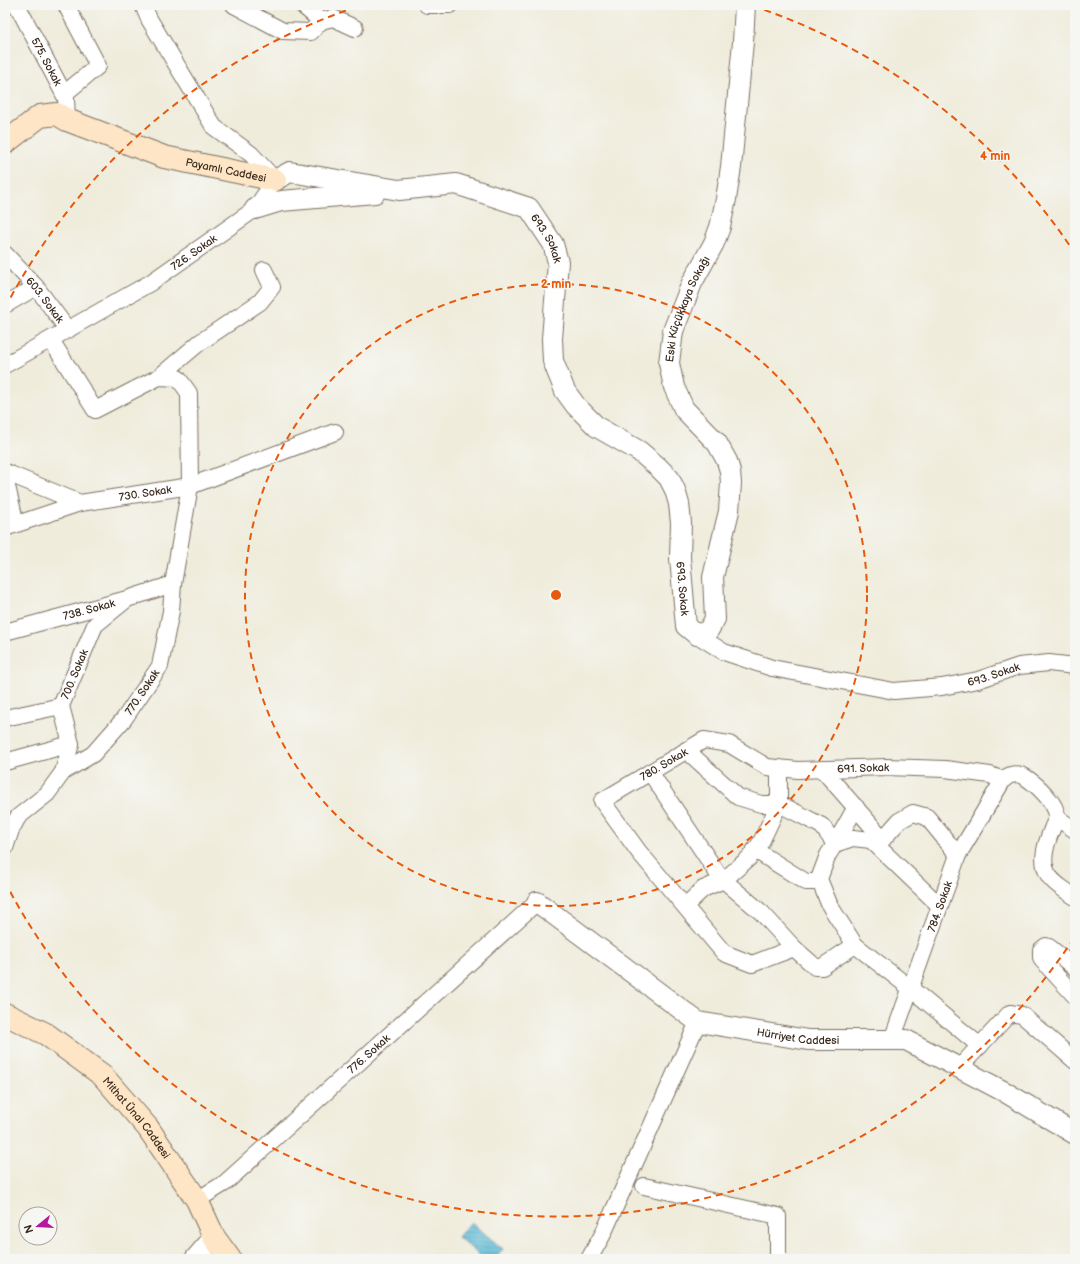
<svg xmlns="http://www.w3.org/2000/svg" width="1080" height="1264" viewBox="0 0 1080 1264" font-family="'Balsamiq Sans',sans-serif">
  <defs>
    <pattern id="water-rules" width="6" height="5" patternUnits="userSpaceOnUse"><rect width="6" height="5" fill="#59bad7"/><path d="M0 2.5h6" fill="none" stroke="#4b97ae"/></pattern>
  </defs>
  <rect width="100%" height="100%" fill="#f6f6f2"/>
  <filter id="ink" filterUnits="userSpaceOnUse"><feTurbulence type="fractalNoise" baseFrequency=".025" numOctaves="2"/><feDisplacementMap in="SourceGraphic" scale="8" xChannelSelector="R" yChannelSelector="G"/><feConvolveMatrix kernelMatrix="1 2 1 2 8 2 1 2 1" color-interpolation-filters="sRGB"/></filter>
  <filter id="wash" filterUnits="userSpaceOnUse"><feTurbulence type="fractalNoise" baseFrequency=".012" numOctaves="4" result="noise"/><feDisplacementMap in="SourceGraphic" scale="16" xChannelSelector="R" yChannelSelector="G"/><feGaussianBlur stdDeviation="0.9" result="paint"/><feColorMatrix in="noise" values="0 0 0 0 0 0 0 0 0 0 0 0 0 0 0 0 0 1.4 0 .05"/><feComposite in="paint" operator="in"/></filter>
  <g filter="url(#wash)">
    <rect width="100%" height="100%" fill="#efecdb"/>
    <path fill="url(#water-rules)" stroke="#4a727a" d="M471 1222 503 1249 495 1259H484L458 1237Z"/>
  </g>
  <g filter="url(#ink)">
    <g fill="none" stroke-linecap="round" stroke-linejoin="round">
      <defs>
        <g id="minor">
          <path id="s1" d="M17 5 66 98 67 120"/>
          <path d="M234 5 283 31 311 32 321 21 302 5"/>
          <path d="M427 5H450"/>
          <path d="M321 21 333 18 355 28"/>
          <path d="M64 94 98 66 66 5"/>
          <path id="s2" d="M5 254 36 287 68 330"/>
          <path d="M5 305 36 287"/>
          <path d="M51 340 95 410 159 377 178 378 189 393 190 486 173 584 171 611 160 666 124 719 93 754 63 772"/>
          <path id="s3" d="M5 365 150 283 255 209 275 180 251 154 214 127 149 19 143 5"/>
          <path d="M159 377 199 343 260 302 272 287 264 270"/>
          <path d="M5 472 80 503"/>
          <path d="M5 478 16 524"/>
          <path id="s4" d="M5 528 80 503 190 486 335 432"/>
          <path id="s5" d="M5 632 127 599 173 584"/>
          <path id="s6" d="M697 635 724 652 772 668 894 691 942 687 978 680 1019 666 1049 663 1075 666"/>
          <path d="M5 718 61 706"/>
          <path d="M686 750 738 797 761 804H779L795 812 822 826 835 844 828 855 819 879 830 906 855 945 910 988 980 1046"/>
          <path d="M5 762 71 744"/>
          <path d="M822 769 883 839"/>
          <path d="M650 772 720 877 762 913 794 948 811 963 815 967H822L855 945"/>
          <path d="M1057 818 1075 830"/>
          <path d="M871 840 940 906"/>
          <path d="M835 844 853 838 871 840 883 839 899 821 913 813 927 817 958 855"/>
          <path d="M835 844 856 807"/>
          <path id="s7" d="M5 848 11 830 18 817 47 794 63 772 71 744 61 706 95 625 127 599"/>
          <path d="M755 850 806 882H818L819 879"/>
          <path d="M685 906 703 889 724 880 749 858 761 842 779 804V768"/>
          <path id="s8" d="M794 948 752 964 724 953 639 852 602 801 704 740 729 744 767 767 798 770 886 767 945 769 990 775 1003 780"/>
          <path d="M1075 968 1049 947 1046 946 1041 950V957L1042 960 1075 996"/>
          <path id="s9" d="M892 1040 958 855 1003 780C1009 774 1017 772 1025 777 1036 784 1057 803 1057 817 1056 821 1053 825 1052 829 1047 841 1041 857 1046 870 1050 882 1065 890 1075 897"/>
          <path d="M959 1068 1010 1013 1022 1015 1075 1061"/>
          <path d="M644 1186 778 1216V1259"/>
          <path id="s10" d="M197 1200 225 1183 537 902"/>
          <path d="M589 1259 603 1234 698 1022"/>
        </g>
        <g id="tertiary">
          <path id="s11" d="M275 180 290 172 399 190 456 184 529 208 553 244 558 262 552 339 553 361 565 391 576 406 597 427 639 451 658 467 669 478 675 490 679 504 681 523 680 558 686 626 697 635 708 631 715 619 713 577 729 511 731 483 730 471 727 461 717 443 684 409 674 387 669 363 673 331 692 283 714 243 720 227 726 199 731 167 743 42 745 5"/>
          <path d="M255 209 281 201 375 193"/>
          <path id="s12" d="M537 902 698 1022 808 1040H906L1005 1092 1075 1134"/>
          <path d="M195 1259 214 1237"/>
        </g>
        <g id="secondary">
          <path id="s13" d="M5 143 40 116 57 114 67 120 164 157 275 180"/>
          <path id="s14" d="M5 1014 46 1034 102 1075 148 1128 197 1200 214 1237 230 1259"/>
        </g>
      </defs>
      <use href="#minor" stroke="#7a6e60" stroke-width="18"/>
      <use href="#tertiary" stroke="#7a6e60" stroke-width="22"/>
      <use href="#secondary" stroke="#7a6e60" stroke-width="24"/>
      <use href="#minor" stroke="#fff" stroke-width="16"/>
      <use href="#tertiary" stroke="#fff" stroke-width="20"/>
      <use href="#secondary" stroke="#fde5c5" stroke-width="22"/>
    </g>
  </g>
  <g fill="none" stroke="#e8590c" stroke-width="2" stroke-dasharray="7 5">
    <circle cx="556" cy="595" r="311"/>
    <path d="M1074 938A621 621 0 0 1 5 882M5 308A621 621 0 0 1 359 6M753 6A621 621 0 0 1 1074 252"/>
  </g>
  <g text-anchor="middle" stroke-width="3" stroke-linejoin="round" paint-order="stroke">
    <g font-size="11" fill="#3b2a1e" stroke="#f6f6f2">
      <text dy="4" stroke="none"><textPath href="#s1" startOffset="64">575. Sokak</textPath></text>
      <text dy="4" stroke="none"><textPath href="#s13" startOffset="240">Payamlı Caddesi</textPath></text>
      <text dy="4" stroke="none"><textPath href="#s11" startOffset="297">693. Sokak</textPath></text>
      <text dy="4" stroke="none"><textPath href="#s3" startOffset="220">726. Sokak</textPath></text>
      <text dy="4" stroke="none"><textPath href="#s2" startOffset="61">603. Sokak</textPath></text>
      <text dy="4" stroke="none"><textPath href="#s11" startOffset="1117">Eski Küçükkaya Sokağı</textPath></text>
      <text dy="4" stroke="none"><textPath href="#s4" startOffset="145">730. Sokak</textPath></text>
      <text dy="4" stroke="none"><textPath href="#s11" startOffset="705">693. Sokak</textPath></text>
      <text dy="4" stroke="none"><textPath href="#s5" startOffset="87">738. Sokak</textPath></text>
      <text dy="4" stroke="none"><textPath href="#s7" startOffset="201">700. Sokak</textPath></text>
      <text dy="4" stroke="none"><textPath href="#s6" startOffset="308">693. Sokak</textPath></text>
      <text transform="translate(142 692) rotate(-56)" y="4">770. Sokak</text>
      <text dy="4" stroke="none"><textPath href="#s8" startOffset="342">780. Sokak</textPath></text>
      <text dy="4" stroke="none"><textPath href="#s8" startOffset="555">691. Sokak</textPath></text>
      <text dy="4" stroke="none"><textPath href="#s9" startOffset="142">784. Sokak</textPath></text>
      <text dy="4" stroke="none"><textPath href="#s12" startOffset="302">Hürriyet Caddesi</textPath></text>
      <text dy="4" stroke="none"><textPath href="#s10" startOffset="226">776. Sokak</textPath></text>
      <text dy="4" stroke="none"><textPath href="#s14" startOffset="170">Mithat Ünal Caddesi</textPath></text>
    </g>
  </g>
  <circle cx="556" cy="595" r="6" fill="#e8590c" stroke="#f6f6f2" stroke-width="2"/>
  <g font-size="12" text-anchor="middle" font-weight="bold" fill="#e8590c" stroke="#f6f6f2" stroke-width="3" stroke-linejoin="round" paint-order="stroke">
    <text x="995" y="160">4 min</text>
    <text x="556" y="288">2 min</text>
  </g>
  <rect width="1080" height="1264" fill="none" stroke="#f6f6f2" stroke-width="20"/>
  <g transform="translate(38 1226) rotate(252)"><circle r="19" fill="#f6f6f2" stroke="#aba49d"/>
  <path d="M0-3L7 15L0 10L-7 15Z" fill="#b5179e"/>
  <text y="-6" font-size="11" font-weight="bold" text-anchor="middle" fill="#3b2a1e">N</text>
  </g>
</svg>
